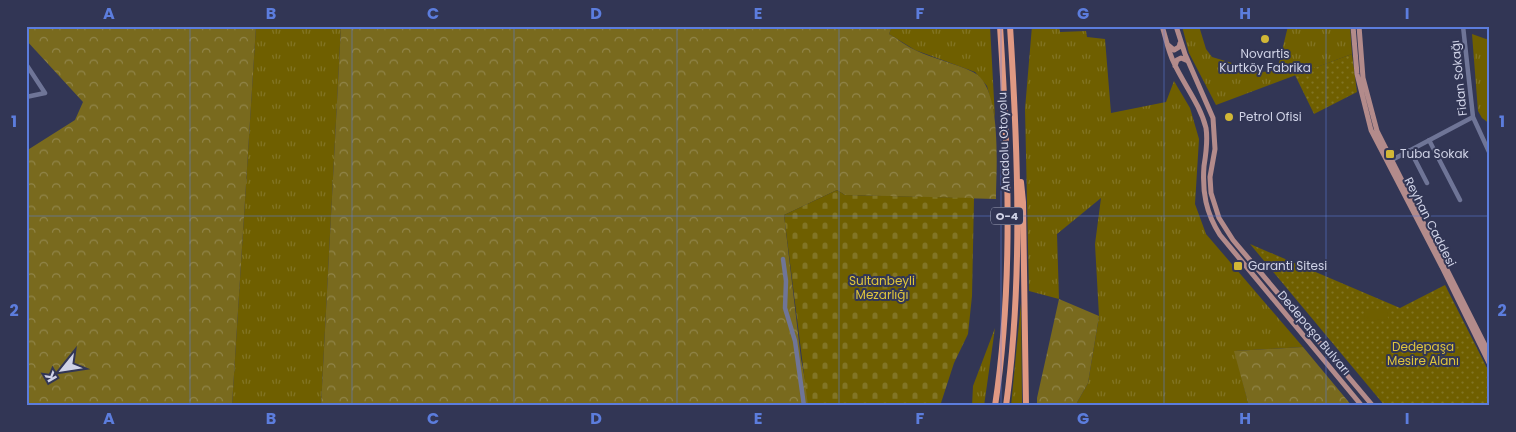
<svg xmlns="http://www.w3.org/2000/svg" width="1516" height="432" viewBox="0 0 1516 432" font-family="Poppins,sans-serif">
  <defs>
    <pattern id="grass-tufts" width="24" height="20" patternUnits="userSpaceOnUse" patternTransform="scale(1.25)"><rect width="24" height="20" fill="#6f5f00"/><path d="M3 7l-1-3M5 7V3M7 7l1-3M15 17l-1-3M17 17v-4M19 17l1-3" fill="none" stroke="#827525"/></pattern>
    <pattern id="forest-crowns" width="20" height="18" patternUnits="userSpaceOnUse" patternTransform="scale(1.25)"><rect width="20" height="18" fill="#796a1e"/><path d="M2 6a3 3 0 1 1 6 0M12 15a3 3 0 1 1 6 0" fill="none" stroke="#91854a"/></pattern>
    <pattern id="cemetery-stones" width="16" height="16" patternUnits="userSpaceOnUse" patternTransform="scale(1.25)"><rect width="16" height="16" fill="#6f5f00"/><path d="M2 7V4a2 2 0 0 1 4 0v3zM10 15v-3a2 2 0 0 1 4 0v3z" fill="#827525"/></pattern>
    <pattern id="park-dots" width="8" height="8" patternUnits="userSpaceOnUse" patternTransform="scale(1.25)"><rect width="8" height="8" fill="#6f5f00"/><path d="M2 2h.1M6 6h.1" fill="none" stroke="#827525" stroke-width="1.8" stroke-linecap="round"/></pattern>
  </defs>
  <rect width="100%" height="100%" fill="#323655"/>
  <path fill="url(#grass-tufts)" d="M256 26H341L321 406H232Z
    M892 26H990L995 118 987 86 975 72 915 50 889 34Z
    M1032 26H1059L1060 32 1086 31 1087 37 1105 39 1111 113 1166 102 1174 81 1190 108 1199 139 1195 204 1206 234 1303 347 1235 351 1249 406H1075L1088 383 1099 316 1095 244 1101 198 1057 234 1059 299 1029 291 1025 109Z
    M1182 26H1199L1206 49 1212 57 1262 72 1272 71 1279 63 1288 26H1350L1352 54 1216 105 1189 53Z
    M1472 34 1486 39 1490 38V124L1482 118 1478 111Z
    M1021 303 1022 406H1011Z
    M995 328 984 406H972L973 386Z"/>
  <path fill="url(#forest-crowns)" d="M26 26H256L232 406H26V151L75 120 83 102 26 40Z
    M341 26H892L889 34C898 39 906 46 915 50 934 59 954 63 973 72 1003 86 996 170 996 199L845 195 837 190 784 215 801 359 810 406H321Z
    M1059 299 1099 316 1088 383 1075 406H1037V398Z
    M1303 347 1352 406H1249L1234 351Z"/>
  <path fill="url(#cemetery-stones)" d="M837 190 845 195 974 198 972 296 968 334 954 363 940 406H808L784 215Z"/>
  <path fill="url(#park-dots)" d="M1352 54 1357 92 1314 114 1295 75Z
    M1250 244 1400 308 1445 285 1490 374V406H1385Z"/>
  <path fill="#6f5f00" d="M1387 308 1388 319 1365 321 1364 310Z"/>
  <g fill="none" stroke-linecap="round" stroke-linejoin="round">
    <path stroke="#6f7597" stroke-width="4.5" d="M1463 26 1473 117 1490 154
      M26 64 45 93 26 97
      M1429 140 1460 200
      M1410 150 1427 183
      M1390 161 1473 117
      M783 259 786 281 785 308 795 341 804 406"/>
    <path stroke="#b38b8b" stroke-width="5" d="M1162 26C1166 38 1168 51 1174 63 1184 85 1200 104 1206 128 1208 141 1206 154 1204 166 1202 192 1206 213 1220 235L1362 406
      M1176 26 1185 54 1213 118 1215 149 1210 177 1211 193 1219 218 1233 240 1373 406
      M1353 26 1357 74 1371 130 1442 267 1490 365
      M1359 26 1363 78 1377 131 1490 355
      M1168 45 1174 50 1179 47 1180 43
      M1175 66 1177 60 1181 58 1188 61"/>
    <path stroke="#e09983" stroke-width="6" d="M1021 182 1023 202 1026 406
      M995 406C1014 282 1008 151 1000 26
      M1006 406C1023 280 1018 153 1010 26"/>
  </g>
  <path fill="none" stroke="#5c7ddd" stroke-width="1" stroke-opacity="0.55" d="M190 26V406M352 26V406M514 26V406M677 26V406M839 26V406M1001 26V406M1164 26V406M1326 26V406M26 216H1490"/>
  <g fill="#d1b736" stroke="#323655" stroke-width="2">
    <circle cx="1265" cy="39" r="5"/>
    <circle cx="1229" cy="117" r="5"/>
    <rect x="1385" y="149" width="10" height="10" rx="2.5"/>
    <rect x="1233" y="261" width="10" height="10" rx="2.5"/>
  </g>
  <g text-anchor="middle" stroke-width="4" stroke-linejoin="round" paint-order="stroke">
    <rect fill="#323655" stroke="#a1a4bb" stroke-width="1" x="991" y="207.5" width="32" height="17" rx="4"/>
    <g font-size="11" font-weight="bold" fill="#d0d3e7">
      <text x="1007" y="220">O-4</text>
    </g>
    <g font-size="12" fill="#d0d3e7" stroke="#323655" text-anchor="start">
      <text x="1265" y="58" text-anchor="middle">Novartis<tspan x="1265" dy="14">Kurtköy Fabrika</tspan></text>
      <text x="1239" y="121">Petrol Ofisi</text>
      <text x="1400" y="158">Tuba Sokak</text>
      <text x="1248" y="270">Garanti Sitesi</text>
    </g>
    <g font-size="12" fill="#d0d3e7" stroke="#323655">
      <text transform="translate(1459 78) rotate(-96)" y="4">Fidan Sokağı</text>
      <text transform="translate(1004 142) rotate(-92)" y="4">Anadolu Otoyolu</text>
      <text transform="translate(1430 222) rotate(63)" y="4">Reyhan Caddesi</text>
      <text transform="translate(1314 333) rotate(50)" y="4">Dedepaşa Bulvarı</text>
    </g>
    <g font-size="12" fill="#dfc53d" stroke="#323655">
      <text x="882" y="285">Sultanbeyli<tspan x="882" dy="14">Mezarlığı</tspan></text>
      <text x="1423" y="351">Dedepaşa<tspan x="1423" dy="14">Mesire Alanı</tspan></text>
    </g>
  </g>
  <rect width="1516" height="432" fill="none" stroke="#323655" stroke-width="55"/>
  <g transform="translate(62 370) rotate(240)" stroke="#323655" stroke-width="4" paint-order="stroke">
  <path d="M0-4L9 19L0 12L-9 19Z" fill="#d0d3e7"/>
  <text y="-8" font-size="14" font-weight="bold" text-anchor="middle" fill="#d0d3e7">K</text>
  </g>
  <rect x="28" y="28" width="1460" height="376" fill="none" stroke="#5c7ddd" stroke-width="2"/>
  <g font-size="16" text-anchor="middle" font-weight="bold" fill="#5c7ddd">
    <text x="109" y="19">A</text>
    <text x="271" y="19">B</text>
    <text x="433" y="19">C</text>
    <text x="596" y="19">D</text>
    <text x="758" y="19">E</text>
    <text x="920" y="19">F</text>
    <text x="1083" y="19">G</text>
    <text x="1245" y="19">H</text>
    <text x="1407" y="19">I</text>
    <text x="14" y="127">1</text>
    <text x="1502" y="127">1</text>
    <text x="14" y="316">2</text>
    <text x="1502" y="316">2</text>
    <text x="109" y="424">A</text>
    <text x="271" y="424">B</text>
    <text x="433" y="424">C</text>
    <text x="596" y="424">D</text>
    <text x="758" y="424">E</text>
    <text x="920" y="424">F</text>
    <text x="1083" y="424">G</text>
    <text x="1245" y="424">H</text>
    <text x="1407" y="424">I</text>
  </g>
</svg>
